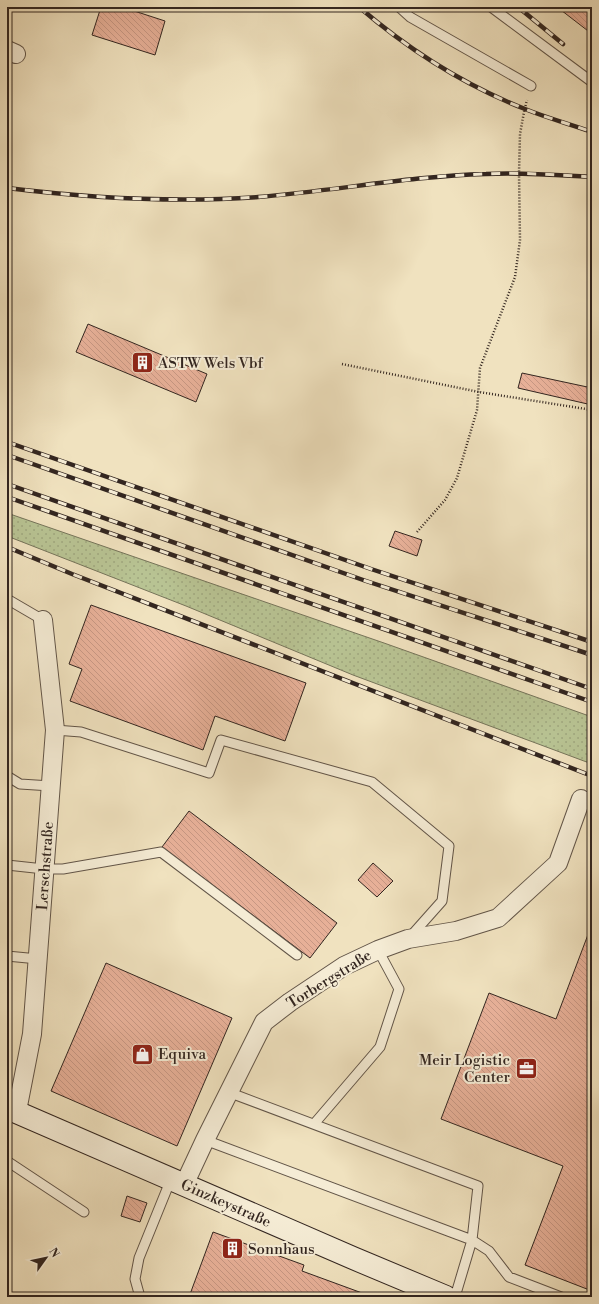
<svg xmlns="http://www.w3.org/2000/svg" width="599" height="1304" viewBox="0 0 599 1304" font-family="'Libre Bodoni',serif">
  <defs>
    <pattern id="grass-dots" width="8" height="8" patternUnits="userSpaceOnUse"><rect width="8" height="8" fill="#b8c393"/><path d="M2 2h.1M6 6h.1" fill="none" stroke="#9fa77e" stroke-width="1.8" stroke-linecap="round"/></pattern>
    <pattern id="building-back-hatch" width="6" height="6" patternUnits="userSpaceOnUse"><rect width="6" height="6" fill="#e7b098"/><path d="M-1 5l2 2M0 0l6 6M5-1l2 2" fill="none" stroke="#c79783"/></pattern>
  </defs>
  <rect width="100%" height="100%" fill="#f0e2bf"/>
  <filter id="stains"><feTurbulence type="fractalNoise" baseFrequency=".005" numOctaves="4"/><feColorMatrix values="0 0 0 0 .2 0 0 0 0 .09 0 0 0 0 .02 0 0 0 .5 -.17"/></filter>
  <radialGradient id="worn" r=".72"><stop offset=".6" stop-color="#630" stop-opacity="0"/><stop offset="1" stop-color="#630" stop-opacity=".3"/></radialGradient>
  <path fill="url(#grass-dots)" stroke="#76745a" d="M7 513 384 643 592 717V764L353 675 186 606 7 536Z"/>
  <path fill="url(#building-back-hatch)" stroke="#332620" d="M101 7H122L165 21 155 55 92 35Z
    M557 7H592V34Z
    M88 324 207 374 196 402 76 352Z
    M522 373 592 388V405L518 388Z
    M395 531 422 540 417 556 389 546Z
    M91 605 306 683 285 741 215 716 203 750 70 701 82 669 69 664Z
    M7 709H9L7 726Z
    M189 811 337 923 310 958 162 847Z
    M373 863 393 881 377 897 358 880Z
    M592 924V1291L525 1265 563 1166 441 1119 489 993 556 1019Z
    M106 963 232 1018 177 1146 51 1091Z
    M127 1196 147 1203 140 1222 121 1216Z
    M213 1232 304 1265 302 1271 373 1297H189Z"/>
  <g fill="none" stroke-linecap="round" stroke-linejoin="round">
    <defs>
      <path id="lane" d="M399 7 410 17 531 86
        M491 7 592 82
        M7 599 43 620
        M55 730 81 732 209 773 221 740 372 782 449 846 442 901 410 937
        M7 776 20 784 51 786
        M7 865 44 869H63L161 852 297 955
        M7 956 38 959
        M228 1092 478 1186 472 1240 455 1297
        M314 1124 380 1047 399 989 378 950
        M205 1140 472 1240 489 1251 509 1277 561 1297
        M7 1161 84 1212
        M140 1297 135 1279 139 1258 171 1179"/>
      <path id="street" d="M7 50 16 54
        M17 1111 32 1034 55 730 43 620
        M184 1185 205 1140 264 1022 290 1002 344 966 378 950 408 939 456 931 498 918 558 863 581 799"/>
      <path id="secondary" d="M7 1108 353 1258 446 1297"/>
    </defs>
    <use href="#lane" stroke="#625548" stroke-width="11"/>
    <use href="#street" stroke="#625548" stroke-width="20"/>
    <use href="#secondary" stroke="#332620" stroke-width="24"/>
    <path stroke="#332620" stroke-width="2.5" stroke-dasharray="1 2" stroke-linecap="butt" d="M342 364 479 392 592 410
      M417 532 445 500 457 478 477 410 480 368 515 277 520 240 519 173 520 134 524 112 527 100"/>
    <use href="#lane" stroke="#f5ecd5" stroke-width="9"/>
    <use href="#street" stroke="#f5ecd5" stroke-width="18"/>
    <use href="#secondary" stroke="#f5ecd5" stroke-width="22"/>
    <defs>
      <path id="rail" d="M359 7C409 50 464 85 525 109 547 118 570 124 592 132
        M518 7 563 44
        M7 188C89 198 174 203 258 197 334 191 410 176 486 174 521 172 557 175 592 177
        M7 442 371 569 592 642
        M7 455 366 581 592 655
        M7 484 592 689
        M7 497 592 702
        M7 547 72 574 592 776"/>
    </defs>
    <use href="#rail" stroke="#332620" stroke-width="4.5"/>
    <use href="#rail" stroke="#f5ecd5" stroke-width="3" stroke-dasharray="9" stroke-linecap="butt"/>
  </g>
  <defs>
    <symbol id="building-square" viewBox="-11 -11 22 22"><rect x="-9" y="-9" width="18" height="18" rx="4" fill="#8f2418" stroke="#f5ecd5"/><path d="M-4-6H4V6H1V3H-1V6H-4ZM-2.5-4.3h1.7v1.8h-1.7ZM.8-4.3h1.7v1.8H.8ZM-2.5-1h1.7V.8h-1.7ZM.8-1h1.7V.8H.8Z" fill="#fff"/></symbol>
    <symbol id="shop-square" viewBox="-11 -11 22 22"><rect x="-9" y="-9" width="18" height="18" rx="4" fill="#8f2418" stroke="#f5ecd5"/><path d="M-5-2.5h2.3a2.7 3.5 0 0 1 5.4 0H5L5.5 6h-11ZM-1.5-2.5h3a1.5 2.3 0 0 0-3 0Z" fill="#fff"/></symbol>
    <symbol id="office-square" viewBox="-11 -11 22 22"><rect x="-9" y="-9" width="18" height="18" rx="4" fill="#8f2418" stroke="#f5ecd5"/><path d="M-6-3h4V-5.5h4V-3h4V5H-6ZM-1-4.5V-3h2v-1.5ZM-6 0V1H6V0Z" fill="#fff"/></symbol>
  </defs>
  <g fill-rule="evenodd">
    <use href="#building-square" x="130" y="350" width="25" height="25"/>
    <use href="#shop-square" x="130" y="1042" width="25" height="25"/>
    <use href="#office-square" x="514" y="1056" width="25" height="25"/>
    <use href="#building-square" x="220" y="1236" width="25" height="25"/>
  </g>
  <g text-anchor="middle" stroke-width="4" stroke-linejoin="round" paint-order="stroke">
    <g font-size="15" fill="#332620" stroke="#f5ecd5" text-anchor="start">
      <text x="158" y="368">ASTW Wels Vbf</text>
      <text x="158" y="1059">Equiva</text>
      <text x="510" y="1065" text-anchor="end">Meir Logistic<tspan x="510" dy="17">Center</tspan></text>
      <text x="248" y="1254">Sonnhaus</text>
    </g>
    <g font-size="15" fill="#332620" stroke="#f5ecd5">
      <text transform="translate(45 866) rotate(-86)" y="5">Lerschstraße</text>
      <text transform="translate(329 979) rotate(-32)" y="5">Torbergstraße</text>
      <text transform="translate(226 1203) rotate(24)" y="5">Ginzkeystraße</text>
    </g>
  </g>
  <rect width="599" height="1304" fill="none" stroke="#f0e2bf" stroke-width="24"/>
  <rect x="8" y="8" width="583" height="1288" fill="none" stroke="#332620" stroke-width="2"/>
  <rect x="12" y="12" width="575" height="1280" fill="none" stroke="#332620"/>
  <g transform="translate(46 1258) rotate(57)" stroke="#f5ecd5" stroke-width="3" paint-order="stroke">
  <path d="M0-3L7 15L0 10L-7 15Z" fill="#332620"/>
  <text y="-6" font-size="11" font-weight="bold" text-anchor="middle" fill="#332620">N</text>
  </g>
  <rect width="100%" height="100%" filter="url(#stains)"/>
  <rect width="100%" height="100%" fill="url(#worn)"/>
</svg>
